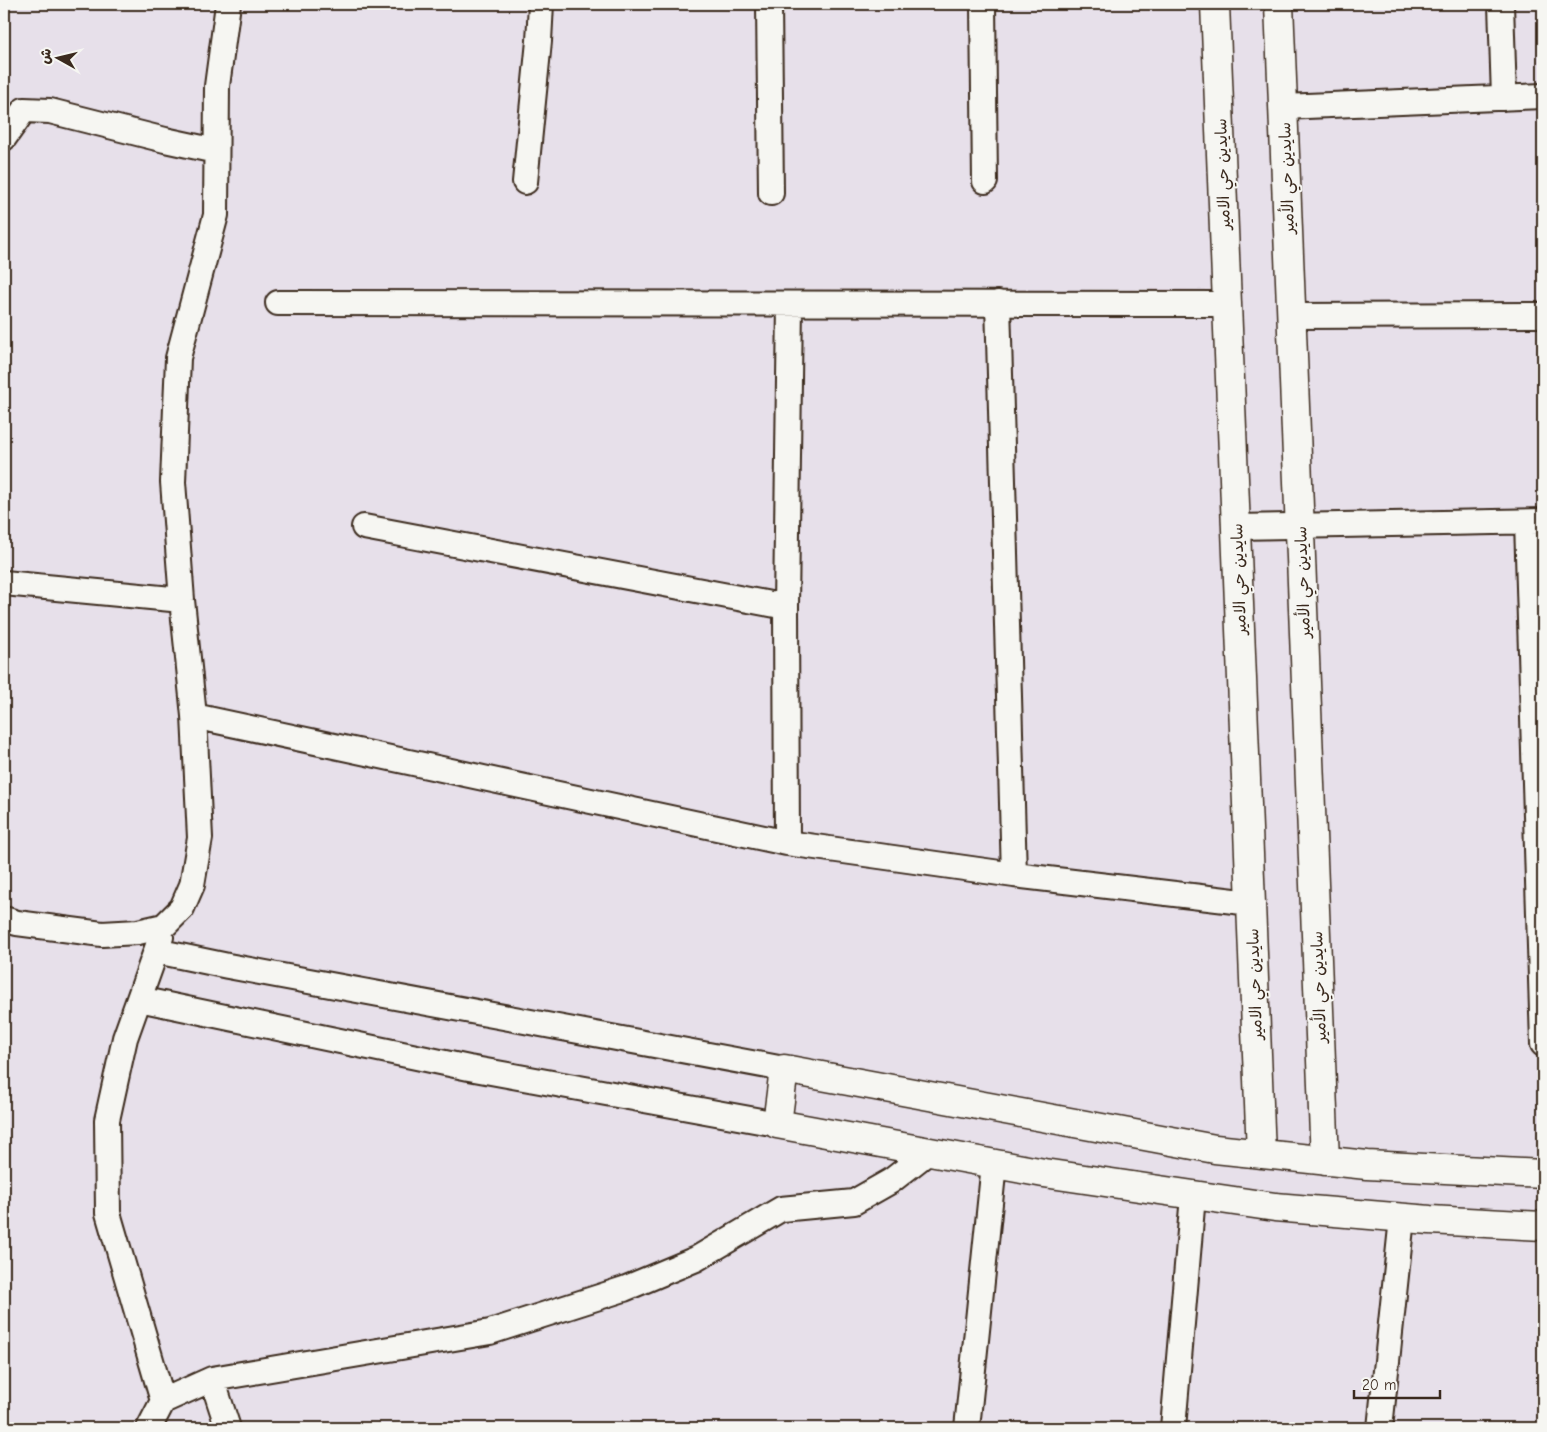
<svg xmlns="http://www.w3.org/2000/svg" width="1547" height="1432" viewBox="0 0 1547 1432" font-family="'Comic Neue','Playpen Sans Arabic',sans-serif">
  <rect width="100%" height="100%" fill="#e7e0ea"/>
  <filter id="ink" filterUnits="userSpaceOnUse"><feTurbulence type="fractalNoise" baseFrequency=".02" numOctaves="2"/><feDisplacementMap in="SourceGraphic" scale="10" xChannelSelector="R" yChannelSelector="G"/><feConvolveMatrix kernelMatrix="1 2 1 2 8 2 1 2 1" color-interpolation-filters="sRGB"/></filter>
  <g filter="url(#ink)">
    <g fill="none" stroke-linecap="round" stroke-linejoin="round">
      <defs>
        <path id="minor" d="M769 4 771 193
          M983 4 985 181
          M1501 4 1504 98
          M1283 107 1543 96
          M4 138 24 110 50 111 165 140 216 151
          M525 182 539 41 541 4
          M278 303 1227 304
          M998 303 1014 875
          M1292 316 1543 315
          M1527 522 1543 1044
          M364 527 786 607
          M1236 527 1542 521
          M4 583 182 600
          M194 716 787 843 1014 875 1251 903
          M787 843 786 607 790 304
          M4 919 17 923 102 934 138 932 164 926 182 908 192 885 200 838 194 716 182 600 173 482 178 358 216 215 217 86 228 4
          M161 937 125 1038 107 1120 108 1213 163 1401
          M156 951 228 966 784 1069
          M139 999 469 1068 777 1124
          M212 1379 228 1428
          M149 1428 163 1401 212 1379 490 1332 624 1289 696 1259 781 1209 854 1202 891 1181 928 1152
          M967 1428 994 1164
          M1173 1428 1193 1196
          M1380 1428 1402 1218"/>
        <path id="secondary" d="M1215 4 1261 1154
          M1279 4 1325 1161
          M1543 1174 1367 1165 1215 1149 784 1069 777 1124 1044 1173 1275 1207 1430 1220 1543 1226"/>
      </defs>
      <use href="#minor" stroke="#3b2a1e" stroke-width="28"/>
      <use href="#secondary" stroke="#3b2a1e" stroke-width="31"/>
      <use href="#minor" stroke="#f6f6f2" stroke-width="24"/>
      <use href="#secondary" stroke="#f6f6f2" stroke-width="28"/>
    </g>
  </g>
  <g text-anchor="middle" stroke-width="4" stroke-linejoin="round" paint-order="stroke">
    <g font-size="16" fill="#3b2a1e" stroke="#f6f6f2">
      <text transform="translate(1222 174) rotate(-92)" y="6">سايدين حي الامير</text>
      <text transform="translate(1286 178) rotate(-92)" y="6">سايدين حي الأمير</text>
      <text transform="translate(1238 579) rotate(-92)" y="6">سايدين حي الامير</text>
      <text transform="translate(1302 582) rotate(-92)" y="6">سايدين حي الأمير</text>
      <text transform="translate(1254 984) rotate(-92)" y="6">سايدين حي الامير</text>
      <text transform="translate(1318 987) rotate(-92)" y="6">سايدين حي الأمير</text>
    </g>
  </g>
  <rect width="1547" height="1432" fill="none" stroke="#f6f6f2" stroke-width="20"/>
  <rect x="10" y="10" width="1527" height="1412" fill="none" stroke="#3b2a1e" stroke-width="2" filter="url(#ink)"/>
  <g transform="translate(58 58) rotate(278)" stroke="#f6f6f2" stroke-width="4" paint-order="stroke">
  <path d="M0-4L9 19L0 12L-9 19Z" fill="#3b2a1e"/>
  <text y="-8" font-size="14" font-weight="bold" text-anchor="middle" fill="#3b2a1e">ش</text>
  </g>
  <path d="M1354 1390v8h86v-8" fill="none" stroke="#3b2a1e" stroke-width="2.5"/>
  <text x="1362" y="1390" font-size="15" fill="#3b2a1e" stroke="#f6f6f2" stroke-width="4" paint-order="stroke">20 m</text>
</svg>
